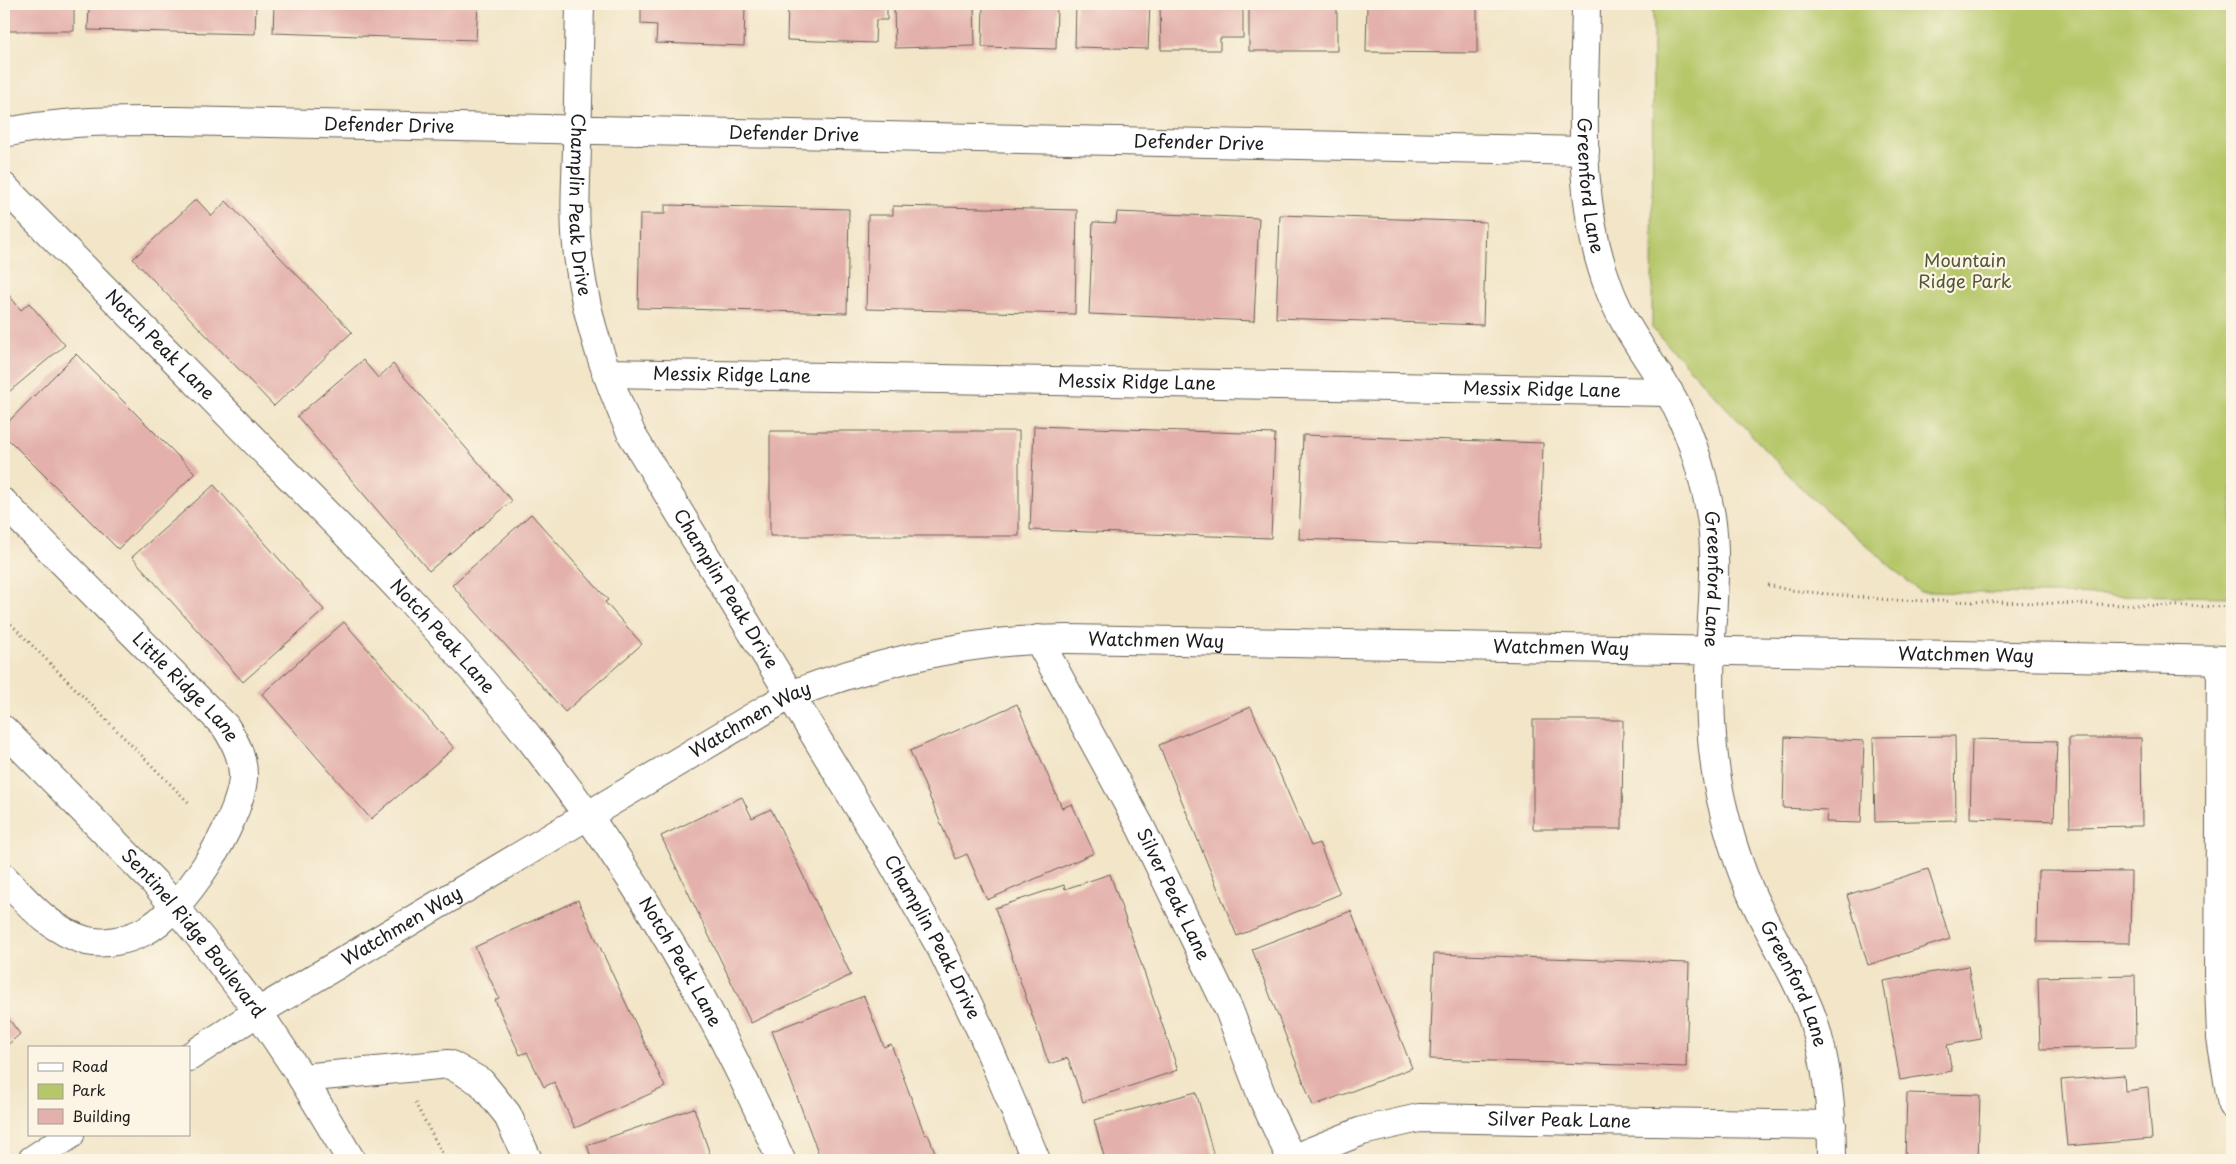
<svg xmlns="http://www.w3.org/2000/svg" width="2236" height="1164" viewBox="0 0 2236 1164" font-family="'Playpen Sans',sans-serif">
  <rect width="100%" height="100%" fill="#fcf5e5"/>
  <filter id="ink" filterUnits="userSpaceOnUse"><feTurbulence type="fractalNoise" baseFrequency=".02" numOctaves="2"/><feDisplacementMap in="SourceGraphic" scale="10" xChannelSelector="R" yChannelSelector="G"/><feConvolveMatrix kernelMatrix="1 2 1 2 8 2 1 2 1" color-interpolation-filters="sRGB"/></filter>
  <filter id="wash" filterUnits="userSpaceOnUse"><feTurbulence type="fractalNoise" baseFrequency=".0096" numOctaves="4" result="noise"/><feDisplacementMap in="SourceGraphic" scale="20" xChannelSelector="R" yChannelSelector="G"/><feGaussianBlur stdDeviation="1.12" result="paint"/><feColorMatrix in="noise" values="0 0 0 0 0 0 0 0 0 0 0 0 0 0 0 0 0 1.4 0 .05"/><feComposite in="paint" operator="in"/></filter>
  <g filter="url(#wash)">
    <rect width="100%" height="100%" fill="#f2e5c8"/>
    <path fill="#b6c76a" stroke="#697243" d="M1653 4H2232V597L1920 592 1803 490 1652 328Z"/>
    <g id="blocks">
      <path fill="#e3b0ab" d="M4 4H74V31H4Z
        M89 4H256L255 34 88 30Z
        M274 4H478L476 40 273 33Z
        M641 4H745L744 46 656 43 657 25 641 24Z
        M788 4H887V20H876L875 43 787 40Z
        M894 4H974L975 46 895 48Z
        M983 4H1057L1056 49 982 47Z
        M1076 4H1150L1148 49 1075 47Z
        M1160 4H1243V38H1220V50H1161Z
        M1249 4H1337V51H1249Z
        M1367 4H1477V53L1366 52Z
        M196 199 212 216 226 201 352 332 274 406 133 259Z
        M665 205 849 209 847 313 638 308 640 214H665Z
        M893 206 1077 210 1075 314 866 309 868 215H893Z
        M1117 212 1259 218 1254 321 1089 314 1093 222 1116 223Z
        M1280 215 1486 222 1483 325 1276 318Z
        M4 289 21 310 29 303 65 345 4 396Z
        M76 354 195 473 118 549 4 435V426Z
        M363 360 378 378 393 364 512 501 429 571 297 416Z
        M1034 426 1275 434 1271 538 1030 530Z
        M770 431H1019V536H770Z
        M1303 435 1543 443 1540 548 1299 539Z
        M214 485 324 610 243 682 132 557Z
        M531 514 608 600 605 602 642 644 565 712 452 585Z
        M344 622 454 748 371 819 262 694Z
        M1017 704 1062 808 1072 804 1094 853 987 900 967 854 956 859 910 751Z
        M1251 707 1311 846 1319 843 1340 894 1237 936 1159 745Z
        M1533 720H1623L1622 829H1533Z
        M1955 736 1956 820 1875 822 1873 737Z
        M1785 737 1864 741 1861 823 1826 822 1827 810 1783 808Z
        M2069 738H2141L2142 826 2070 827Z
        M1972 739 2057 741 2054 821 1970 818Z
        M742 797 752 818 771 809 851 975 751 1023 661 836Z
        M1928 869 1950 939 1868 965 1847 895Z
        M2038 871 2131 872 2130 943 2037 942Z
        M1110 874 1178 1070 1083 1102 1068 1058 1049 1064 995 908 1064 885 1065 889Z
        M578 900 665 1087 575 1128 554 1082 544 1087 527 1052 520 1055 495 1000 499 998 475 947Z
        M1351 911 1412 1068 1313 1106 1252 949Z
        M1434 954 1689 963 1686 1067 1430 1059Z
        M1968 966 1981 1039 1947 1045 1952 1071 1900 1080 1883 981Z
        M2135 975 2136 1047 2040 1049 2038 977Z
        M864 996 884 1047 891 1044 925 1135 928 1134 938 1160H821L772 1031Z
        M4 1013 20 1034 4 1048Z
        M2124 1075 2125 1091 2148 1088 2152 1139 2067 1146 2061 1080Z
        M1196 1092 1215 1160H1105L1094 1120Z
        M1907 1093 1980 1095 1978 1160H1905Z
        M694 1108 712 1160H592L587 1145Z"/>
    </g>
  </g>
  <g filter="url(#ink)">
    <use href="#blocks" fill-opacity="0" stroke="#676258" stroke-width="1"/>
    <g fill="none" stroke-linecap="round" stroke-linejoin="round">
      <defs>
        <g id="minor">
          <path id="s1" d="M580 4C579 52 578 100 577 148 576 186 573 224 579 262 587 323 607 379 632 435L892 862 941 948 984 1037 1036 1160"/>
          <path id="s2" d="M1586 4C1585 100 1574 200 1610 291 1624 327 1648 357 1668 391 1690 429 1703 473 1711 516 1717 556 1713 597 1711 637 1709 695 1709 755 1724 812 1732 845 1743 878 1758 908 1776 945 1798 979 1812 1017 1828 1064 1832 1111 1832 1160"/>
          <path id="s3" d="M4 133C60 120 119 121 176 121L1585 151"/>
          <path id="s4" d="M4 187C95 279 187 372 278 465 369 556 459 647 538 749 636 874 717 1014 781 1160"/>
          <path id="s5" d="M606 373 1669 392"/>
          <path id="s6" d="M4 503 225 726C236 743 244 759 243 779 239 823 183 913 143 932 127 940 105 945 87 941 51 931 29 904 4 878"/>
          <path id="s7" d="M1038 639 1140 826 1229 1010 1263 1099 1292 1160"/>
          <path d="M2221 660 2219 983 2221 1038 2232 1105"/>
          <path id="s8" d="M189 1057 258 1012 790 695C880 661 971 639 1067 639L2232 660"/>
          <path d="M302 1078 449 1064 481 1082 507 1114 528 1160"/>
          <path id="s9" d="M1292 1159 1362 1131 1419 1118 1832 1125"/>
          <path d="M32 1160 70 1135"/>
        </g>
        <g id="major">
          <path id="s10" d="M4 730 154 882 209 948 258 1012 302 1078 351 1160"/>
        </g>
      </defs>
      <use href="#minor" stroke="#676258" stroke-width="30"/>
      <use href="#major" stroke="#676258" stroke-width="30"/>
      <path stroke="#676258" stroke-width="3" stroke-dasharray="1 4" stroke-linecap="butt" d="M1768 585 1789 590 1890 600 2232 607
        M4 617 190 804
        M415 1103 446 1160"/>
      <use href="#minor" stroke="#fff" stroke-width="28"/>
      <use href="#major" stroke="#fff" stroke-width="28"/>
    </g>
  </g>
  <g text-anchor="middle" stroke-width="4.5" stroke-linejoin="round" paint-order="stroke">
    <g font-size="18" fill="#1c1c1c" stroke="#fcf5e5">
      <text dy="6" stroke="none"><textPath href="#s3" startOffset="386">Defender Drive</textPath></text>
      <text dy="6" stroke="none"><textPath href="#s3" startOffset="791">Defender Drive</textPath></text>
      <text dy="6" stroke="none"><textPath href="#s3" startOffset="1196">Defender Drive</textPath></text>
      <text dy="6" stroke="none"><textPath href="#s2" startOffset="182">Greenford Lane</textPath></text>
      <text dy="6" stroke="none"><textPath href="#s1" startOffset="201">Champlin Peak Drive</textPath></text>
      <text dy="6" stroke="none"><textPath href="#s4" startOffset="222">Notch Peak Lane</textPath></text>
      <text dy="6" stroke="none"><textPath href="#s5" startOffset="126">Messix Ridge Lane</textPath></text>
      <text dy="6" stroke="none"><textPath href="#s5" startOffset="531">Messix Ridge Lane</textPath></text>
      <text dy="6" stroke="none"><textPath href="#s5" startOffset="936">Messix Ridge Lane</textPath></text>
      <text dy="6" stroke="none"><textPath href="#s2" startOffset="602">Greenford Lane</textPath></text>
      <text dy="6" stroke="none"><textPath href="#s1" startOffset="620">Champlin Peak Drive</textPath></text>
      <text dy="6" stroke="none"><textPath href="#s4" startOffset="628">Notch Peak Lane</textPath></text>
      <text dy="6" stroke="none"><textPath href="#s8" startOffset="1075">Watchmen Way</textPath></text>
      <text dy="6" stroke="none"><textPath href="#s8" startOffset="1480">Watchmen Way</textPath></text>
      <text dy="6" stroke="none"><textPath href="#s8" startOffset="1885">Watchmen Way</textPath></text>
      <text dy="6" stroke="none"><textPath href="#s6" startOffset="259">Little Ridge Lane</textPath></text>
      <text dy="6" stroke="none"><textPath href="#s8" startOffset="655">Watchmen Way</textPath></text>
      <text dy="6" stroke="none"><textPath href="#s7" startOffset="289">Silver Peak Lane</textPath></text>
      <text dy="6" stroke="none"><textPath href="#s8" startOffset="250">Watchmen Way</textPath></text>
      <text dy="6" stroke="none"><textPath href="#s10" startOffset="278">Sentinel Ridge Boulevard</textPath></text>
      <text dy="6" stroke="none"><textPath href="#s1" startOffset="1025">Champlin Peak Drive</textPath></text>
      <text dy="6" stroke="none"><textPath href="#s4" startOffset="1032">Notch Peak Lane</textPath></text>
      <text dy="6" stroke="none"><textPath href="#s2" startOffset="1022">Greenford Lane</textPath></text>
      <text dy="6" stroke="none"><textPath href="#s9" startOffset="274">Silver Peak Lane</textPath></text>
    </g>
    <g font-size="18" fill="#525837" stroke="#fcf5e5">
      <text x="1965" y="267">Mountain<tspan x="1965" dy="21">Ridge Park</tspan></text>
    </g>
  </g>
  <rect width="2236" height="1164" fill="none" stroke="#fcf5e5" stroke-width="20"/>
  <rect x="28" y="1046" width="162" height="90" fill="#fcf5e5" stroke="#a29e95"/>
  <rect x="38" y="1063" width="25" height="8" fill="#ffffff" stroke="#a29e95"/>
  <text x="72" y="1072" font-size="15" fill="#1c1c1c">Road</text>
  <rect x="38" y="1084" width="25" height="15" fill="#b6c76a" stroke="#a29e95"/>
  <text x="72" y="1096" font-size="15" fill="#1c1c1c">Park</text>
  <rect x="38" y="1109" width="25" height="15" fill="#e3b0ab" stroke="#a29e95"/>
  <text x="72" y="1122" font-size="15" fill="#1c1c1c">Building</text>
</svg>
